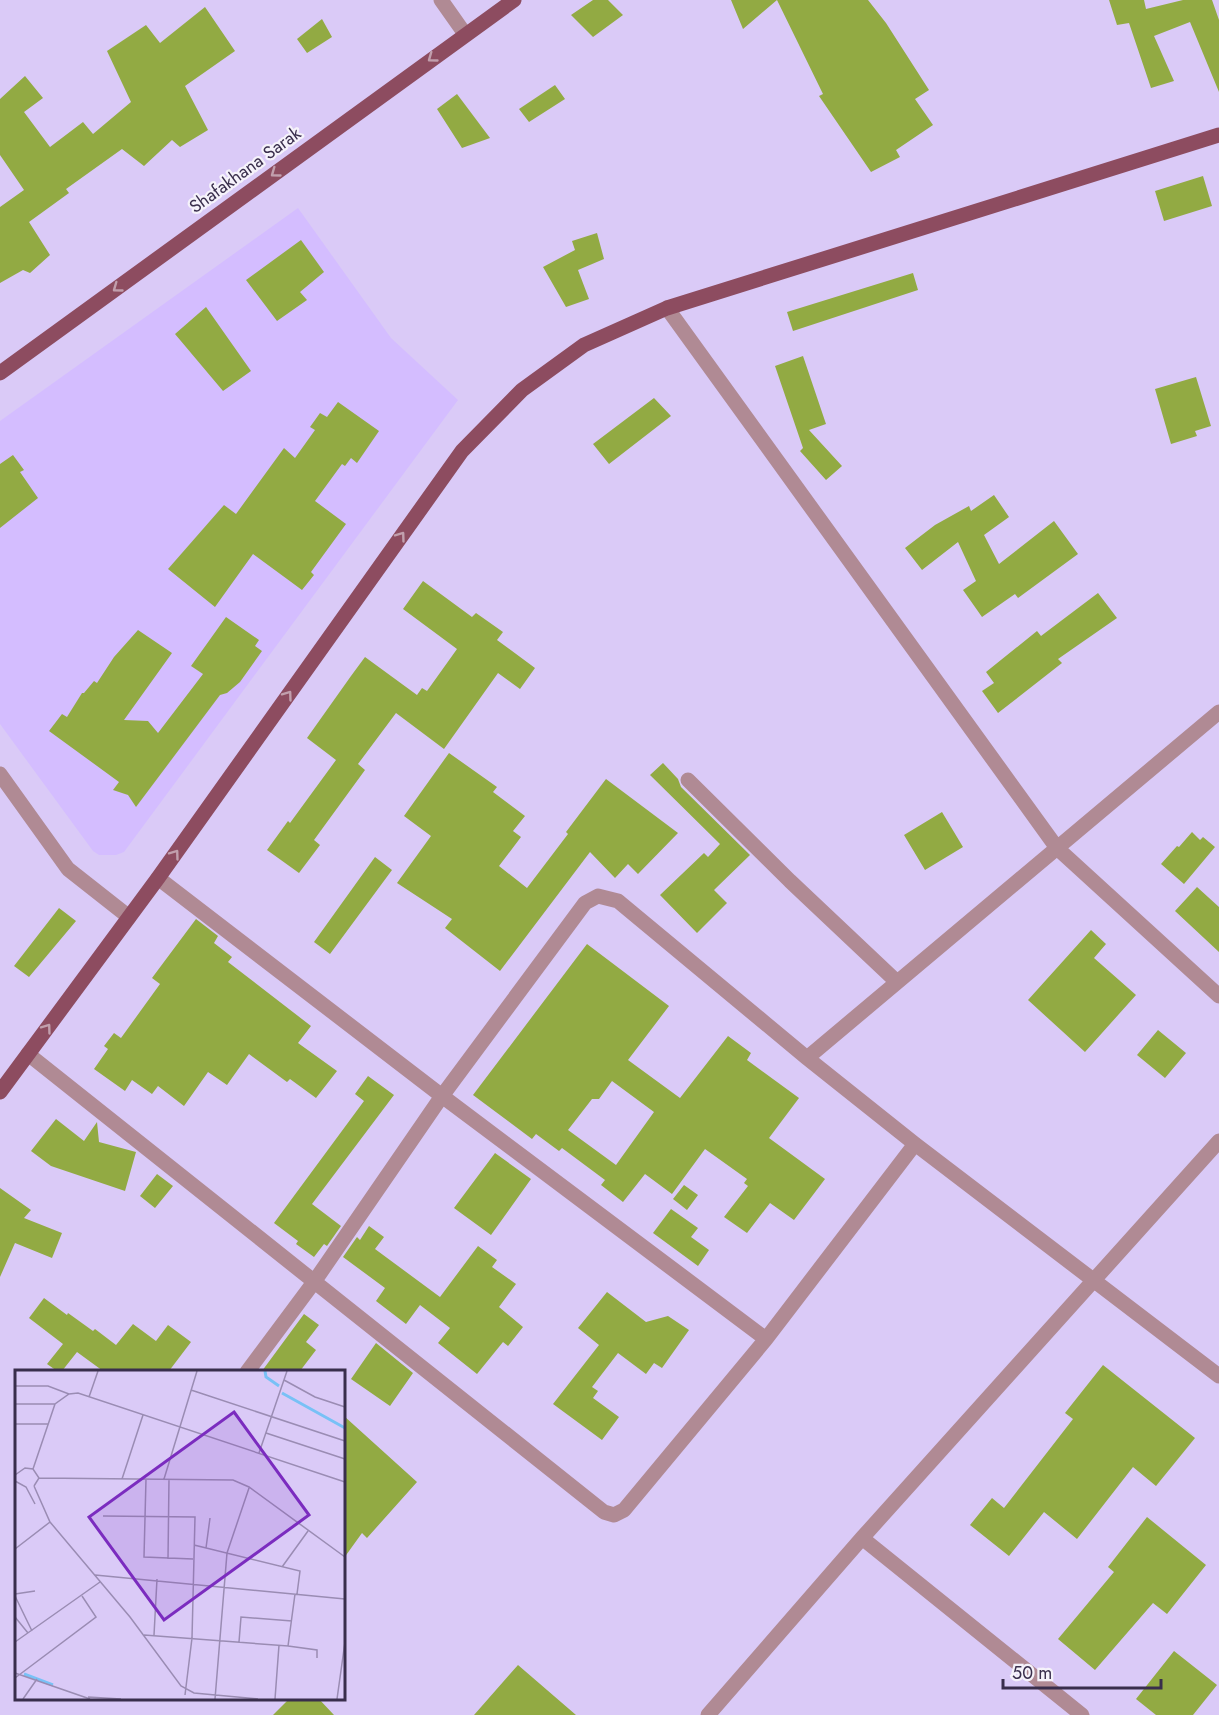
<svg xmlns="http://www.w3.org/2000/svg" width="1219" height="1715" viewBox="0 0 1219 1715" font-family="Jost,sans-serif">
  <rect width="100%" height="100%" fill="#dacaf7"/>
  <path fill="#d4bdff" d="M298 208 391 338 458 400 124 852 116 855H99L93 851 0 724V421Z"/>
  <path fill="#92aa43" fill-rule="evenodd" d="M593 0H608L623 15 593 37 571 15Z
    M731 0H868L886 23 929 90 915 99 933 125 896 150 900 157 871 172 819 96 823 94 777 0 743 29Z
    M1109 0H1144L1146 9 1183 0H1212L1219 20V92L1190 22 1154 36 1174 81 1151 88 1129 23 1117 25Z
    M205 7 235 51 185 86 208 130 180 147 172 140 144 166 122 149 66 189 69 193 29 222 50 255 30 273 23 270 0 283V207L24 190 0 155V99L25 76 43 98 24 112 50 147 83 122 93 134 131 102 107 51 146 25 160 43Z
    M322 19 332 37 307 53 297 39Z
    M555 85 565 99 529 122 519 109Z
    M457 94 490 138 462 148 437 109Z
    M1203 176 1212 206 1164 221 1155 191Z
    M597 233 604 259 578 270 589 299 566 307 543 267 575 250 572 241Z
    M301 240 324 272 300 292 307 300 277 321 246 280Z
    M913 273 918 290 793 331 787 312Z
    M206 307 251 371 223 391 175 334Z
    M803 356 826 424 809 430 842 466 826 480 800 451 803 448 775 366Z
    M1196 377 1211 426 1195 431 1197 436 1171 444 1155 389Z
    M654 398 671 416 609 464 593 444Z
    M338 402 379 431 357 463 351 458 345 466 342 464 315 501 346 524 311 572 314 575 302 590 253 554 215 607 168 569 224 505 236 514 284 448 295 458 315 430 310 427 320 413 327 417Z
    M13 455 24 470 20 472 38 498 0 528V464Z
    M994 495 1009 517 984 535 999 564 1054 521 1078 554 1018 598 1015 594 982 617 963 590 976 581 958 542 922 570 905 548 935 525 969 506 971 511Z
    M423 581 472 617 476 613 503 632 497 640 535 668 520 689 498 673 444 749 396 713 358 764 365 770 314 840 320 845 299 873 267 850 288 821 290 823 336 760 307 738 351 676 365 657 417 695 422 688 427 691 457 649 403 609Z
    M1098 593 1117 618 1058 659 1062 663 998 713 982 691 994 683 986 672 1037 631 1041 636Z
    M226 617 259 640 255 646 262 651 240 682 227 693 220 695 136 807 128 795 113 790 119 782 49 731 62 714 67 717 82 693H84L94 681 97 683 114 657 138 630 172 653 124 720 148 721 158 733 203 674 191 666Z
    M449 753 497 787 493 792 525 816 513 831 521 837 499 866 527 888 568 834 566 832 606 779 678 833 638 874 628 864 615 878 590 852 500 971 445 928 452 919 397 883 431 836 404 816Z
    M663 763 678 779 681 787 750 855 714 890 727 903 697 933 660 895 704 853 708 857 720 844 650 775Z
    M942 812 963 847 925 870 904 835Z
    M1192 832 1200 840 1203 837 1215 847 1184 884 1161 864 1177 846 1179 847Z
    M375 857 392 870 330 954 314 942Z
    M1197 887 1219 907V952L1175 911Z
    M59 908 76 921 29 977 14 966Z
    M196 919 218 936 214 943 232 957 228 962 311 1026 298 1043 337 1071 316 1098 290 1079 287 1082 249 1054 227 1085 208 1072 184 1106 158 1086 152 1094 132 1080 125 1091 94 1069 108 1049 104 1046 114 1033 121 1038 160 984 152 978Z
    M1091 930 1106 944 1094 958 1136 995 1085 1052 1028 1000Z
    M587 944 669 1006 628 1060 680 1098 728 1036 751 1053 747 1060 799 1098 769 1138 825 1179 794 1220 770 1203 747 1233 724 1217 748 1186 744 1183 747 1179 705 1149 672 1194 645 1174 623 1202 601 1185 605 1180 562 1148 559 1151 536 1134 532 1139 473 1095ZM612 1081 654 1112 616 1165 568 1130 592 1099H599Z
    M1158 1030 1186 1053 1165 1078 1137 1055Z
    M368 1076 394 1095 312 1204 341 1226 327 1246 324 1244 314 1257 296 1244 298 1241 274 1223 364 1101 355 1094Z
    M56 1119 84 1141 97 1122 99 1142 136 1152 125 1191 51 1166 31 1151Z
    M495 1153 531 1179 491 1235 454 1208Z
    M157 1174 173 1186 155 1208 140 1196Z
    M684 1185 698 1195 687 1210 673 1199Z
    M0 1188 31 1210 24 1218 62 1233 52 1258 15 1243 0 1277Z
    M671 1209 698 1228 691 1237 709 1250 698 1266 653 1233Z
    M369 1226 384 1237 375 1249 440 1297 478 1246 497 1260 492 1267 516 1284 499 1307 523 1327 508 1346 503 1342 477 1374 438 1343 450 1328 420 1305 406 1324 376 1301 385 1288 343 1257 357 1237 360 1240Z
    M607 1292 646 1322 668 1316 689 1330 662 1368 654 1363 646 1374 618 1353 592 1387 598 1391 593 1398 619 1417 602 1440 553 1404 599 1345 578 1328Z
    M44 1298 67 1315 68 1313 93 1331 95 1329 116 1345 133 1324 156 1341 168 1325 191 1342 169 1371H103L77 1352 62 1371H57L47 1364 63 1344 29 1318Z
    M304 1314 319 1325 306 1342 316 1350 300 1371H262Z
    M376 1343 413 1373 390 1406 351 1379Z
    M1103 1365 1195 1438 1156 1486 1133 1467 1077 1539 1044 1512 1009 1556 970 1525 992 1498 1004 1508 1073 1419 1065 1413Z
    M344 1416 417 1482 367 1538 362 1533 344 1558Z
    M1147 1517 1206 1565 1167 1614 1153 1603 1095 1670 1058 1639 1114 1572 1108 1567Z
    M1174 1651 1217 1685 1193 1715H1156L1136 1699Z
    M518 1665 576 1715H474Z
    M290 1698H318L334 1715H273Z"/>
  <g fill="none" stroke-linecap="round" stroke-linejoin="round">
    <path stroke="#b08a94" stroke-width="15" d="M441 0 465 34
      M667 308 1057 848 1219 996
      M0 774 68 869 129 917
      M688 780 790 881 897 982
      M158 878 442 1096 766 1339
      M28 1054 604 1512 614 1515 624 1510 766 1339 915 1144
      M807 1058 1219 712
      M247 1372 314 1282 442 1096 585 903 598 896 618 901 807 1058 915 1144 1219 1376
      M862 1538 1082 1715
      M708 1715 862 1538 1219 1141"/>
    <path stroke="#8d4c60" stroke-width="15" d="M0 373 514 0
      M0 1092 158 878 462 451 522 390 584 345 667 308 1219 135"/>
  </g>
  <defs><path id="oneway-chevron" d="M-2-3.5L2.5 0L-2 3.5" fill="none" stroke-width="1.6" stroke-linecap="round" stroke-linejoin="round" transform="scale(1.5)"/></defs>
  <g stroke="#c19fad">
    <use href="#oneway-chevron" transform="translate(432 58) rotate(144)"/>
    <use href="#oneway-chevron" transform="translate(275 173) rotate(144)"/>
    <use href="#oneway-chevron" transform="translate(117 288) rotate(144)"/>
    <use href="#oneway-chevron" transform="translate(401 536) rotate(-54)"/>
    <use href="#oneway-chevron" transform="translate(288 695) rotate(-54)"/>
    <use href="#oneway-chevron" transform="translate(175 854) rotate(-54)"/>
    <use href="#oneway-chevron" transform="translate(47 1028) rotate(-54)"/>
  </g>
  <g text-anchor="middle" stroke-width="4.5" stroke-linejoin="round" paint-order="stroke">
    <g font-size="18" fill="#392e4c" stroke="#f5f2fa">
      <text transform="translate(245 170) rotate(-36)" y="6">Shafakhana Sarak</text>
    </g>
  </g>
  <g transform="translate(15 1370)">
    <rect width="330" height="330" fill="#dacaf7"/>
    <path fill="none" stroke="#78c1f6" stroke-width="3" d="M250 1 251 7 264 16M267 23 330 58M9 304 38 315"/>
    <path fill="none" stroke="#9a8cb3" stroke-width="1.5" d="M269 10 300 27 330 37M0 16H33L54 24M176 20 330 71M74 27 83 1M0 34H40M0 54H33M251 63 330 89M244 83 272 1M18 99 40 34 54 24 63 23 330 112M0 105 10 98 18 99 24 108 19 116M24 108 218 110 234 117 330 187M107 109 128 45M131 109 129 187 178 189M149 109 182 1M0 111 11 117 20 134M19 116 35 152 115 247 166 316 179 323 243 329M88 146 180 147 177 268 170 325M179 175 285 201 282 224M191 178 195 148M0 179 35 152M153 189 154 109M267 197 293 161M80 205 330 229M0 224 20 221M0 226 17 261M0 247 13 263M129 265 273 276 280 224M139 265 142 209M0 272 85 212M224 272 226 247 277 251M273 276 302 280V288M0 303 75 329M0 308 81 247 67 226M73 327 106 329M8 329 22 309M200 329 212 183 234 118M260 329 264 275M322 329 330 272"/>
    <path fill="#7b2cbf" fill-opacity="0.15" stroke="#7b2cbf" stroke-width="3" d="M219 42 294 145 149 250 74 147Z"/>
    <rect width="330" height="330" fill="none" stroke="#392e4c" stroke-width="3"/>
  </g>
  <path d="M1003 1679v9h158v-9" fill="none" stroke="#392e4c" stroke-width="3"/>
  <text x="1012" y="1679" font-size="18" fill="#392e4c" stroke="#f5f2fa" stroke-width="4.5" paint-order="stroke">50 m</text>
</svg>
